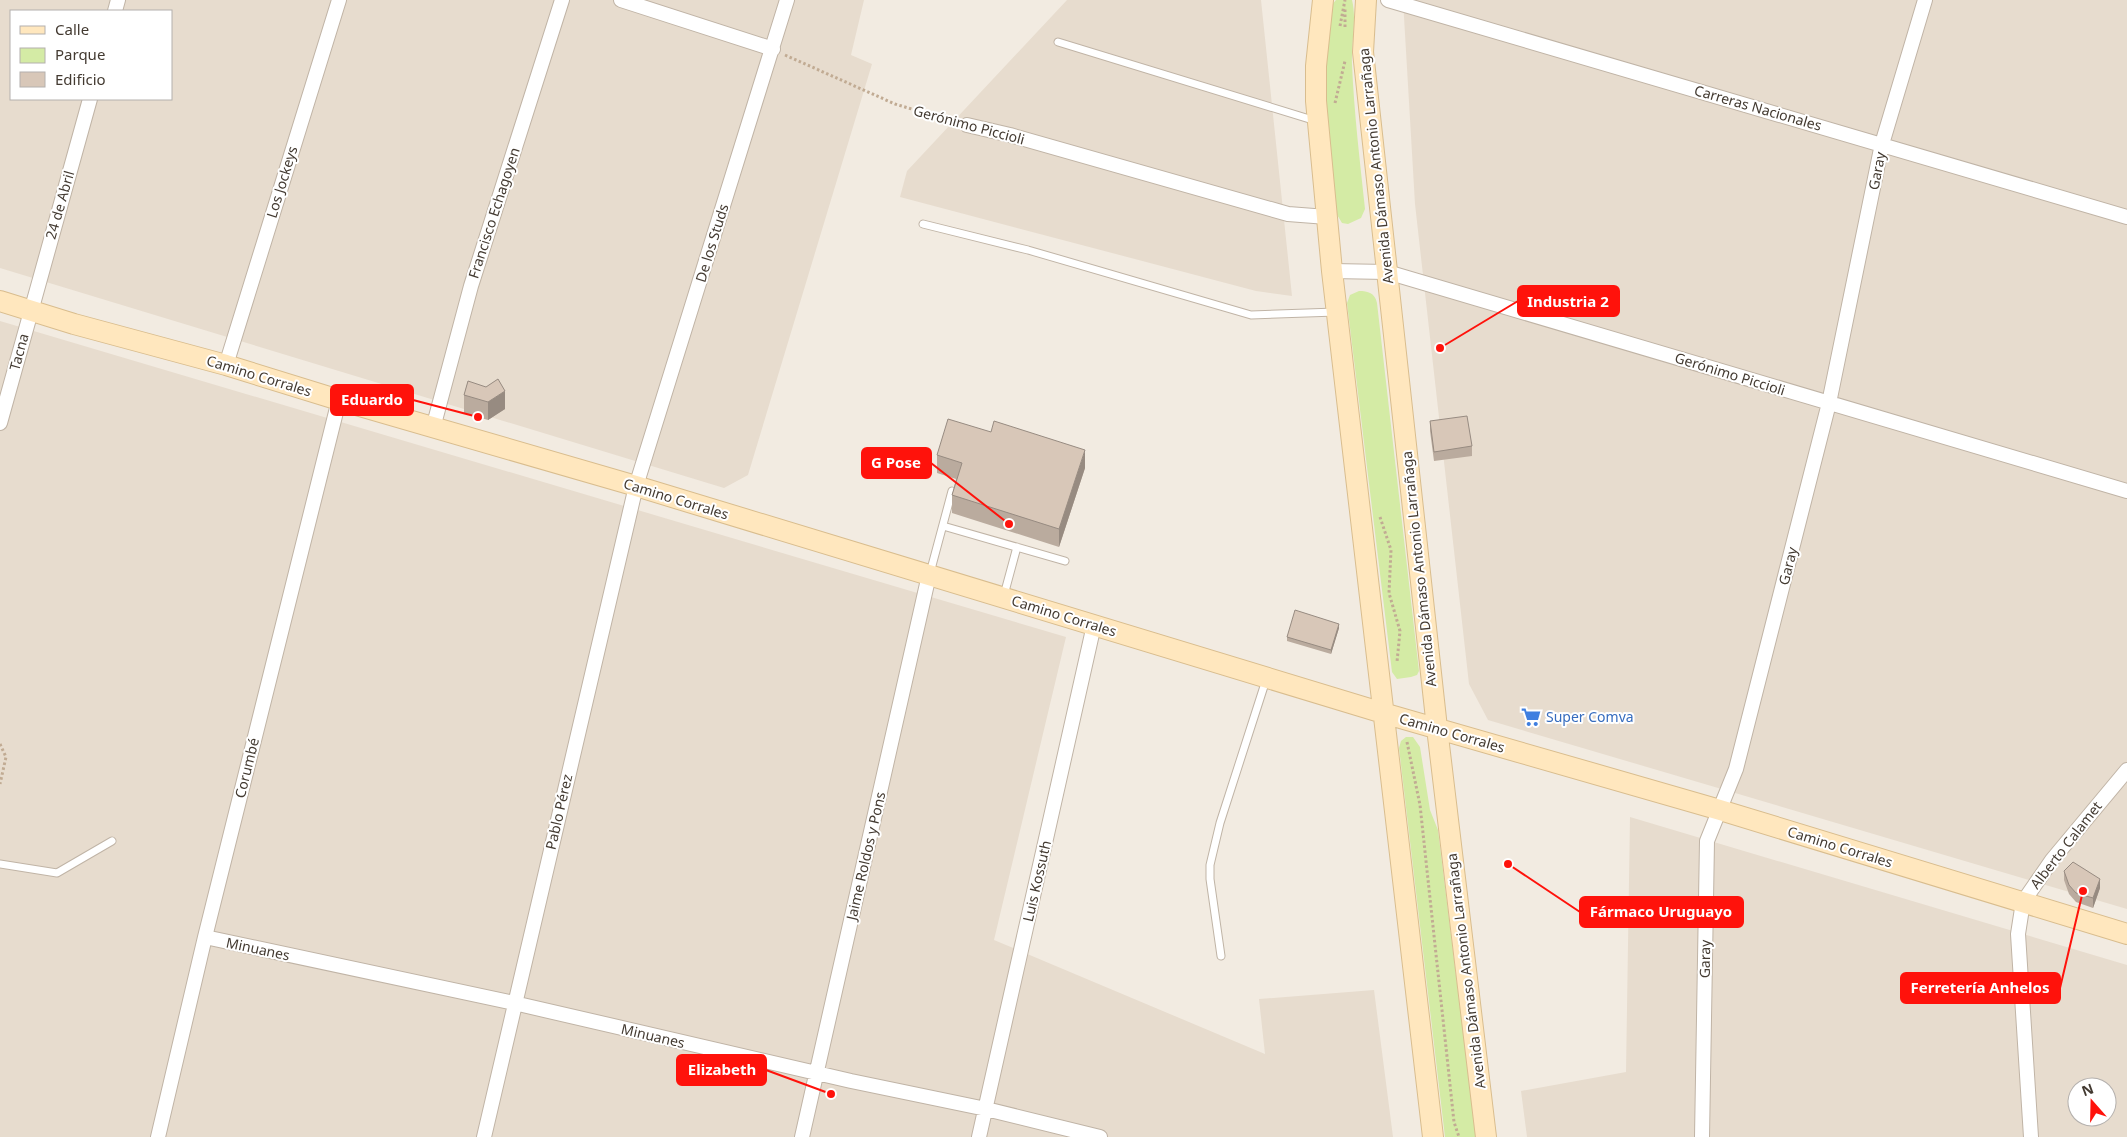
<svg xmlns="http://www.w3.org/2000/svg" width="2127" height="1137" viewBox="0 0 2127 1137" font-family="'Noto Sans',sans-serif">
  <rect width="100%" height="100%" fill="#f2ebe1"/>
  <path fill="#e7dcce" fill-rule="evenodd" d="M0 0H864L851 55 872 64 748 475 724 488 0 268ZM11 11H171V99H11Z
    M1067 0H1261L1292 296 1256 291 900 197 907 171Z
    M1403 0H2127V909L1488 720 1469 684 1415 204Z
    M0 321 1066 637 994 940 1265 1054 1259 999 1374 990 1393 1137H0Z
    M1630 817 2127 965V1137H1527L1521 1091 1626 1072ZM2077 1087H2107V1117H2077Z"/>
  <path fill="#d4eba5" d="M1336 0H1352C1357 19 1351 43 1352 64 1354 113 1360 161 1365 209L1361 218 1348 224 1342 223 1336 213 1326 126 1327 53 1331 6Z
    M1359 291C1368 291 1375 293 1377 303L1419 671 1417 675 1411 677 1397 679 1392 672 1347 303 1350 295Z
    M1406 737H1413L1420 747 1430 810 1438 830 1476 1137H1445L1399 748 1401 741Z"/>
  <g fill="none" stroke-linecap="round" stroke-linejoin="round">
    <defs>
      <path id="lane" d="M1058 42 1316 121
        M923 224 1028 250 1251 315 1336 312
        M943 526 1065 561
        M930 573 952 491
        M1004 595 1017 547
        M0 864 57 873 112 841
        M1221 956 1210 879V865L1220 823 1266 680"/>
      <path id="street" d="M621 0 773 49
        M1388 0 2127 217
        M115 11 118 0
        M967 125 1010 135 1288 214 1327 217
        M1332 271 1387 272 2127 491
        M226 365 339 0
        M0 423 90 99
        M433 428 471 286 562 0
        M205 937 514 1003 851 1081 986 1109 1100 1137
        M158 1137 205 937 339 400
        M484 1137 636 486 787 0
        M802 1137 929 575
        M979 1137 1094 625
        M1702 1137 1707 841 1736 769 1829 403 1882 144 1925 0
        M2031 1137 2018 934 2023 902 2052 860 2127 770"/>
      <path id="secondary" d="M1323 0 1316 66V101L1332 271 1433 1137
        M1366 0 1363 52 1437 728 1486 1137
        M0 301 74 324 226 365 339 400 636 486 1383 713 1720 810 2127 934"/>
    </defs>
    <use href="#lane" stroke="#c0b4a6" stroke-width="9"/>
    <use href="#street" stroke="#c0b4a6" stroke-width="16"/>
    <use href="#secondary" stroke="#d9bd8e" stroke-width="22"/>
    <path stroke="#c1ab93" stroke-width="3" stroke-dasharray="2.5 2.5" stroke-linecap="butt" d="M1340 26 1345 0
      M1345 27V8
      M785 55 895 104 955 122
      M1335 103 1345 61
      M1380 517 1391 550 1389 593 1400 631 1397 662
      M1407 742 1420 805 1454 1122 1459 1137
      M0 744 6 757 0 784"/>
    <use href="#lane" stroke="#fff" stroke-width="7"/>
    <use href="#street" stroke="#fff" stroke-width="14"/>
    <use href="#secondary" stroke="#ffe7be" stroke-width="20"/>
  </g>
  <path fill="#baab9e" d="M468 381 505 409 488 420 464 413V395Z
    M1430 421 1472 446V456L1434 461 1430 431Z
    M937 455 1085 468 1059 547 952 513V495L956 479 937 473Z
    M1339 628 1331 654 1287 641V637Z
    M2064 871 2100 888 2093 908 2076 902 2069 894 2064 880Z"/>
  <path fill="#978b81" d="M505 391V409L488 420V402Z
    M1085 450V468L1059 547V529Z
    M1339 624V628L1331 654V650Z
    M2100 879V888L2093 908V898Z"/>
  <path fill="#d8c7b8" stroke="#978b81" d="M498 379 505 391 488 402 464 395 468 381 486 387Z
    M1467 416 1472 446 1434 452 1430 421Z
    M948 419 991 432 994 421 1085 450 1059 529 952 495 962 463 937 455Z
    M1295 610 1339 624 1331 650 1287 637Z
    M2073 862 2100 879 2093 898 2076 893 2069 885 2064 871Z"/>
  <defs>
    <symbol id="supermarket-bare" viewBox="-9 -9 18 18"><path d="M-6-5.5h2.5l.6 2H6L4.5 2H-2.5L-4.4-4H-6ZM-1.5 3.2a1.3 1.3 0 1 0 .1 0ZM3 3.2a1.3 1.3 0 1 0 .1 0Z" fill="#3f7fe0" stroke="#fff" stroke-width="2.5" paint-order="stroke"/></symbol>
  </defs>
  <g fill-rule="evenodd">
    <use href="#supermarket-bare" x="1517" y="703" width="28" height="28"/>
  </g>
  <g text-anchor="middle" stroke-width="4" stroke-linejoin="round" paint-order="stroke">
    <g font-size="14" fill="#433a31" stroke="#fff">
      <text transform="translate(1758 108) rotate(16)" y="5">Carreras Nacionales</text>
      <text transform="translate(969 125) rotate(15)" y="5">Gerónimo Piccioli</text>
      <text transform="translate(1376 166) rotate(-96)" y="5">Avenida Dámaso Antonio Larrañaga</text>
      <text transform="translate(1877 171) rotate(-79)" y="5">Garay</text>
      <text transform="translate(282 182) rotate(-73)" y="5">Los Jockeys</text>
      <text transform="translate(60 205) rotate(-74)" y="5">24 de Abril</text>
      <text transform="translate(494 213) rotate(-72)" y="5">Francisco Echagoyen</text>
      <text transform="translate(712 243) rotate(-73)" y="5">De los Studs</text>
      <text transform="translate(19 352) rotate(-75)" y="5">Tacna</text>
      <text transform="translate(1730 374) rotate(17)" y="5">Gerónimo Piccioli</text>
      <text transform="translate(259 376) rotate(17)" y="5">Camino Corrales</text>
      <text transform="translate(676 499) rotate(17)" y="5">Camino Corrales</text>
      <text transform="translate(1788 566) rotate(-76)" y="5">Garay</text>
      <text transform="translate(1419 569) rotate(-96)" y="5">Avenida Dámaso Antonio Larrañaga</text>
      <text transform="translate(1064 616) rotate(17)" y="5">Camino Corrales</text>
      <text transform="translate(1452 733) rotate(16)" y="5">Camino Corrales</text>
      <text transform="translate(247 768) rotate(-76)" y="5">Corumbé</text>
      <text transform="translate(559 812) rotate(-77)" y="5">Pablo Pérez</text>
      <text transform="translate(2066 845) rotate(-52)" y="5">Alberto Calamet</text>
      <text transform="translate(1840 847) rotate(17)" y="5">Camino Corrales</text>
      <text transform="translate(866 856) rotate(-77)" y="5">Jaime Roldos y Pons</text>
      <text transform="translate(1037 881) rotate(-77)" y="5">Luis Kossuth</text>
      <text transform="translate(258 949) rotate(12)" y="5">Minuanes</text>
      <text transform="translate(1705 959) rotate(-89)" y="5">Garay</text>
      <text transform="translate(1466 971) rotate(-97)" y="5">Avenida Dámaso Antonio Larrañaga</text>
      <text transform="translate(653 1036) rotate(13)" y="5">Minuanes</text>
    </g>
    <g font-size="14" fill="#366cbe" stroke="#fff" text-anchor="start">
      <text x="1546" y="722">Super Comva</text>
    </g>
  </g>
  <path fill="none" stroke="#ff120b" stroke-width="2" d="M1440 348L1518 301M478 417L413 400M1009 524L931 463M1508 864L1580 912M2083 891L2060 988M831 1094L766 1070"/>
  <g fill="#ff120b" stroke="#fff" stroke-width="2">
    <circle cx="1440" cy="348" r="5"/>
    <circle cx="478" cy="417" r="5"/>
    <circle cx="1009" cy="524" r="5"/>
    <circle cx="1508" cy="864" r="5"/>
    <circle cx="2083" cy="891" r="5"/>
    <circle cx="831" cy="1094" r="5"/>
  </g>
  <g fill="#ff120b" stroke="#ff120b" stroke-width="2">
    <rect x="1518" y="286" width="101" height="30" rx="5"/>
    <rect x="331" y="385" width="82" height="30" rx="5"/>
    <rect x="862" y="448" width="69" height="30" rx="5"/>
    <rect x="1580" y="897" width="163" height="30" rx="5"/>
    <rect x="1901" y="973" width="159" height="30" rx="5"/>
    <rect x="677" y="1055" width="89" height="30" rx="5"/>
  </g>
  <g font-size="15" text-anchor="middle" font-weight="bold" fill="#fff">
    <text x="1568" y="307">Industria 2</text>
    <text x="372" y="405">Eduardo</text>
    <text x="896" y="468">G Pose</text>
    <text x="1661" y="917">Fármaco Uruguayo</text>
    <text x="1980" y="993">Ferretería Anhelos</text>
    <text x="722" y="1075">Elizabeth</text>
  </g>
  <rect x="10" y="10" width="162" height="90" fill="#ffffff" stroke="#b4b0ad"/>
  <rect x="20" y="26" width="25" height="8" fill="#ffe7be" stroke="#b4b0ad"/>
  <text x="55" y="35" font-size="15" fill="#433a31">Calle</text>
  <rect x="20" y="48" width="25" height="15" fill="#d4eba5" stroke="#b4b0ad"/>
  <text x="55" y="60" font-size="15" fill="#433a31">Parque</text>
  <rect x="20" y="72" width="25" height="15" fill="#d8c7b8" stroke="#b4b0ad"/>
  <text x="55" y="85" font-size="15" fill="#433a31">Edificio</text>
  <g transform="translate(2092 1102) rotate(340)"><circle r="24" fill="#ffffff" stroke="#b4b0ad"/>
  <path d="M0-4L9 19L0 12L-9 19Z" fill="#ff120b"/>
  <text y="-8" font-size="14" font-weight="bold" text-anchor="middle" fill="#433a31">N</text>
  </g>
</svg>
